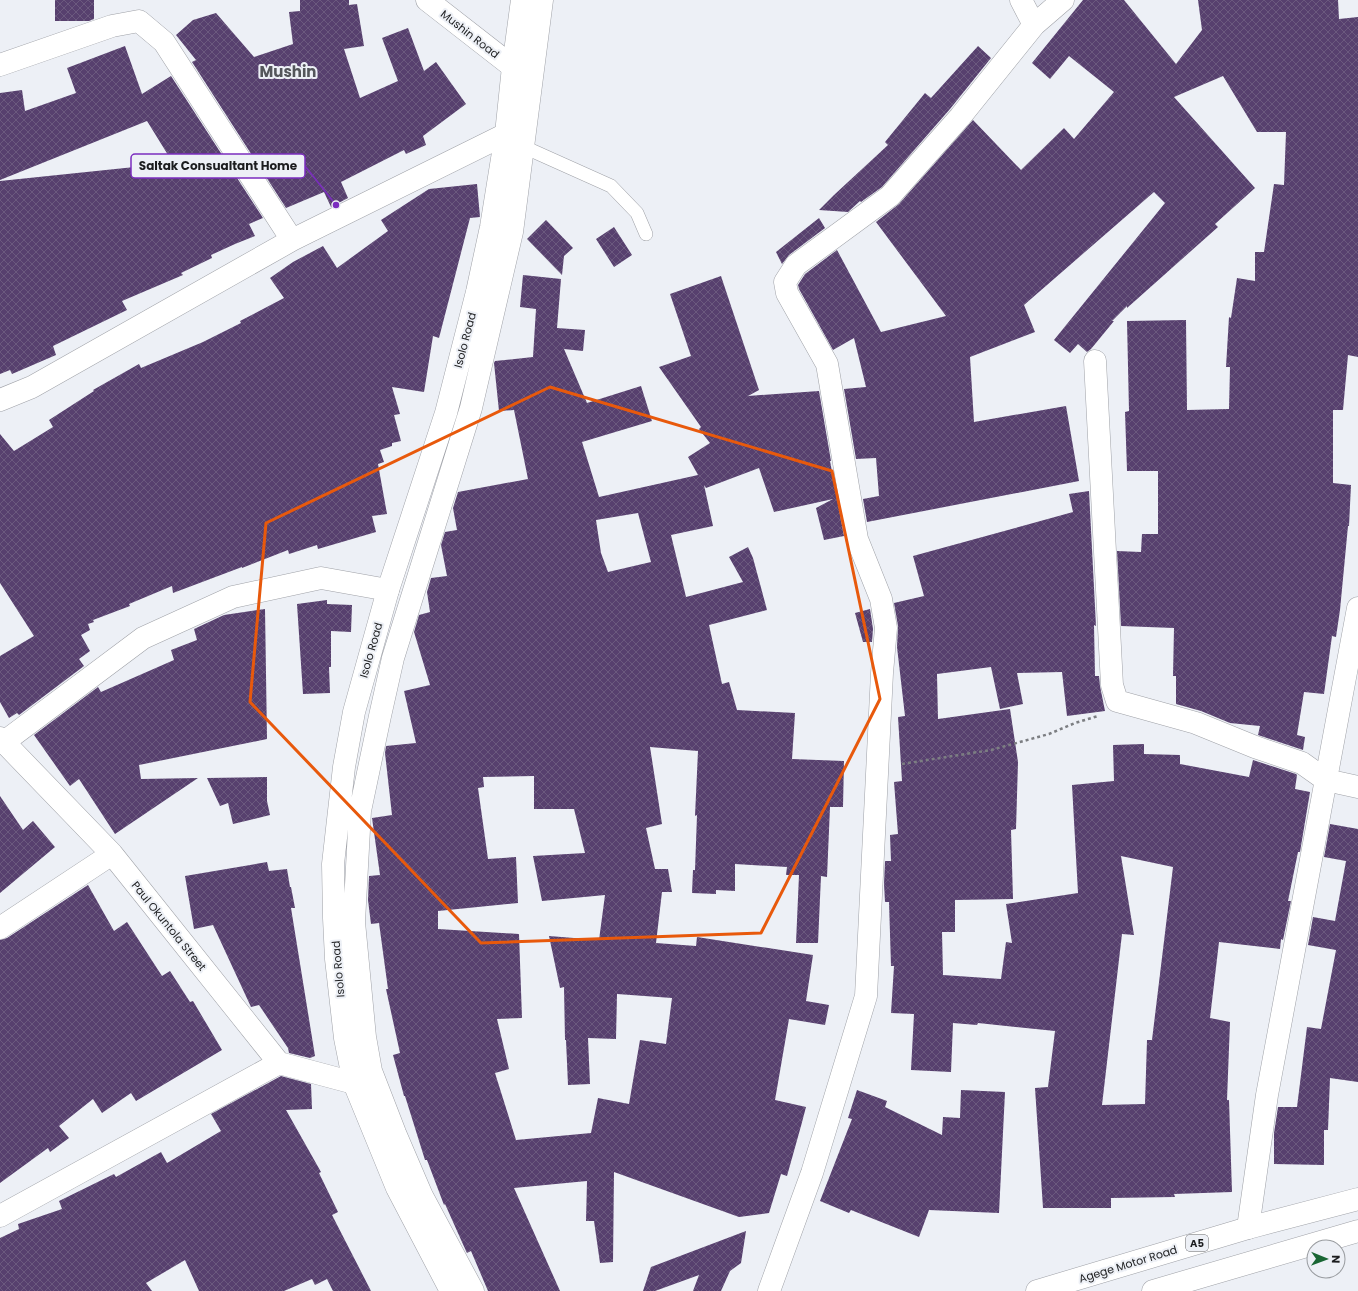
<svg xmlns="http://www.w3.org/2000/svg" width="1358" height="1291" viewBox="0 0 1358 1291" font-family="Poppins,sans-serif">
  <defs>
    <pattern id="building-cross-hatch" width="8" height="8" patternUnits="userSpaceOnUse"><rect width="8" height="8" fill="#57406e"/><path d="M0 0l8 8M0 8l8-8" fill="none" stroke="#6b597e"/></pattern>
  </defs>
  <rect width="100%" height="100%" fill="#edf0f6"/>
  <path fill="url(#building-cross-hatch)" fill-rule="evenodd" d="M55 0H94V19L89 21H55Z
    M300 0H349V5L357 4 364 46 344 49 360 98 398 81 382 38 408 28 424 71 436 62 466 104 423 136 426 145 406 154 404 150 341 182 348 198 331 207 324 192 286 208 192 62 196 60 176 35 193 20 216 13 254 57 293 44 289 12 300 11Z
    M1083 0H1124L1176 64 1202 30 1198 0H1338L1339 19 1358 17V357L1348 355 1343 410H1333V483L1351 485 1349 526H1348L1340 610 1336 637 1332 636 1324 694 1304 692 1297 735 1305 737 1303 750 1258 735 1260 726 1230 723 1201 711 1176 704V676H1173L1174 628 1121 626 1117 551 1141 552 1142 534H1158V471H1127L1125 412 1129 411 1127 321 1186 320 1187 410 1229 409 1230 367H1226L1229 317 1231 318 1237 278 1255 281V252H1264L1274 184 1284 185 1286 132H1257L1223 76 1174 97 1255 188 1215 224 1218 227 1127 308V306L1112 321H1114L1091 349 1087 352 1078 344 1070 353 1054 340 1165 203 1154 192 1024 305 1035 332 970 357 974 422 1066 406 1079 481 867 522 863 499 879 496 876 458 856 459 844 389 866 387 854 338 833 350 799 289 798 285 805 274 837 250 881 332 946 316 876 222 899 204 973 120 1021 170 1064 128 1074 139 1114 92 1069 56 1050 79 1032 63Z
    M125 46 142 94 171 76 263 218 249 224 255 236 235 244 211 255 212 258 181 273 183 275 122 301 127 310 53 346 56 355 12 374 10 370 0 374V181L173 163 147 121 0 180V93L22 90 25 111 76 93 67 68Z
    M978 46 991 58 950 109 882 187 861 202 860 201 848 212 819 210 834 195 888 145 885 142 925 93 931 98Z
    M477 184 480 217 470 218 439 338 433 336 424 392 392 387 400 414 394 415 401 441 392 443V446L380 450 384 462 378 464 387 514 372 516 376 532 318 549 317 545 289 554 288 550 242 568V567L173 593 172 586 129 604 130 606 93 620 94 622 88 624 90 630 81 635 90 651 79 659 84 666 19 715 17 713 9 718 0 702V656L34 636 0 583V434L14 451 53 427 49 420 94 391 93 390 139 364 141 368 203 342 241 323 240 321 284 298 270 278 293 262 323 246 337 268 388 231 381 220 429 189Z
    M819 218 825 228 789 255 782 264 776 252Z
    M546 220 573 248 564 256 562 275 527 239Z
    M614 227 632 255 614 267 596 239Z
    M523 275 561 279 557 328 585 330 583 351 564 349 587 403 641 386 652 421 582 442 599 497 698 475 688 457 710 443 699 429 701 427 659 367 691 356 670 294 721 276 759 390 748 396 819 391 831 461H830L844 536 824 540 816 508 833 499 774 512 759 468 706 488 704 485 713 526 671 535 686 597 743 582 729 557 748 547 753 558 767 610 709 625 722 684 729 682 737 710 795 713 792 759 844 761 843 807H830L827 877 821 876 818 943H796L799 875H786L787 867 735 864V891L716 890V894L692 893 693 870H695L697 815 695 816 698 751 650 747 662 824 646 828 655 869H668L672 892H662L656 943 696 946 697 937 813 955 806 1001 829 1005 825 1025 789 1019 775 1100 806 1107 801 1126 787 1176 781 1174 769 1213 739 1217 614 1172 613 1262 600 1263 594 1221H586L587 1181 514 1188 560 1291H488L471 1251 467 1253 466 1251 445 1204 444 1205 427 1160H425L405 1096H404L393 1055 400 1053 386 989H388L379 923 371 924 368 900 369 876 380 875 372 818 392 815 385 753 386 746 416 743 404 691 430 685 414 632 419 615 430 612 427 592 431 578 447 576 441 545 445 532 457 530 453 508 458 492 528 479 514 410 499 411 494 363 495 361 533 357 536 309 520 307ZM638 513 651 562 608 572 601 553 596 520ZM534 776V809H574L585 853 533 856 542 901 605 895 599 940 549 936 560 988 564 987 565 1040H566L568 1085 590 1084 588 1038 616 1039 617 994 672 998 666 1044 640 1040 629 1104 598 1098 591 1133 516 1140 495 1073 509 1069 497 1019 522 1018 519 934 438 929V911L518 903 516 857 488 859 478 788 484 787 483 777Z
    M1089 491 1096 626 1094 625 1095 676H1099L1100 686 1105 711 1067 716 1062 672 1017 673 1023 704 1000 709 991 667 937 674 938 719 1010 709 1018 762 1016 829 1011 830 1013 899 955 900V932H942L943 975 1001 979 1006 942 1012 943 1006 904 1078 893 1072 785 1114 781 1113 745 1144 744V754L1180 755V764L1249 777 1253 760 1296 774 1297 775 1295 789 1310 792 1300 852H1298L1288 901H1291L1283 940 1281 939 1280 949 1219 942 1210 1018 1230 1022 1227 1100H1229L1232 1192 1174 1194 1175 1197 1111 1198V1208H1043L1035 1088 1048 1087 1055 1031 978 1023 977 1025 953 1023 951 1072 911 1070 914 1014 891 1013 894 966H891L889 902H885L884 884 885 861H891L890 835 898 834 894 782 902 781 898 717 905 716 897 647 898 626 894 603 924 596 913 556 1073 512 1069 494ZM1121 856 1173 867 1152 1040H1147L1145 1104 1102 1105 1122 934 1134 935Z
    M327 600V604L352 605 351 632 331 631V667H329L330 693 303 694 297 604Z
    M265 609 267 739 139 765 141 779 198 778 115 834 79 779 70 786 34 735 98 687 101 692 174 660 171 650 197 640 194 629 224 615Z
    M870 609 873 629 872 642H863L855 613Z
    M267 777V801L270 815 233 824 228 803 220 806 207 778Z
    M0 796 23 830 33 821 55 847 0 893Z
    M1330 824 1358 829V1082L1330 1078 1328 1130H1324V1165L1274 1164V1133L1278 1107H1297L1307 1027 1321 1029 1336 950 1308 945 1313 917 1335 921 1346 861 1324 857Z
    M267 862 269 871 287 869 290 887H291L295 908H291L315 1056 310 1058 289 1053 288 1048 259 1005 251 1007 213 925 194 929 185 876Z
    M88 885 114 931 127 922 162 976 170 971 190 1002 193 1001 222 1050 136 1101 131 1093 102 1113 93 1099 59 1126 69 1138 50 1152 48 1148 0 1183V940L7 938Z
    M281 1076 311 1084 312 1109 286 1110 321 1172 319 1173 338 1212 332 1215 371 1291H333L327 1279 315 1285 312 1279 284 1291H199L185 1260 146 1283 152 1291H0V1238L19 1229 18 1224 62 1209 59 1201 114 1174 116 1177 161 1152 167 1163 221 1131 211 1114Z
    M857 1090 887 1101 885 1107 942 1135 943 1117 960 1118 961 1090 1005 1092 999 1213 929 1210 919 1237 851 1210 849 1213 820 1201 852 1119 848 1118Z
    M746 1231 741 1263 730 1271 721 1291H693L699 1275 655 1291H643L651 1267Z"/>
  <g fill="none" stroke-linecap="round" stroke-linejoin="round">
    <defs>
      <path id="service" d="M524 147 611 186 637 213 646 234"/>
      <path id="minor" d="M1034 25 1063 0
        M0 65 112 26 139 21 164 42 292 240
        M1095 361 1112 685 1117 701 1196 723 1255 747 1302 763 1326 780 1358 787
        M0 400 32 387 292 240 506 134
        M0 738 112 854 279 1063 354 1083
        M4 742 143 638 233 597 321 578 388 590
        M0 928 112 854
        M0 1216 279 1063
        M1248 1228 1267 1095 1358 608
        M769 1291 812 1173 866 996 882 673 886 628 881 599 857 539 827 364 787 293 785 282 796 265 890 196 960 117 1034 25 1021 0"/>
      <path id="secondary" d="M427 0 513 67"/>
      <path id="primary" d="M451 1291 397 1188 354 1083 345 1038 336 959 334 918 333 864 344 767 354 712 388 590 446 413 477 292 491 227 506 134 513 67 522 0
        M473 1291 422 1196 395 1133 371 1071 365 1037 354 922 360 811 380 716 393 658 471 408 512 232 542 0"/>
      <path id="trunk" d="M1037 1291 1248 1228 1358 1199
        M1153 1291 1358 1231"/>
    </defs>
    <use href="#service" stroke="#9fa1a7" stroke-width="14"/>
    <use href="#minor" stroke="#9fa1a7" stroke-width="23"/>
    <use href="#secondary" stroke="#9fa1a7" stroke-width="23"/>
    <use href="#primary" stroke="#9fa1a7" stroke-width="23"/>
    <use href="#trunk" stroke="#9fa1a7" stroke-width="23"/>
    <path stroke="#7c7e82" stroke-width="2.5" stroke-dasharray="3 3" stroke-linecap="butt" d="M902 764 991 750 1049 734 1075 723 1098 716"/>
    <use href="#service" stroke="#fff" stroke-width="13"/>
    <use href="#minor" stroke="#fff" stroke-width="22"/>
    <use href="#secondary" stroke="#fff" stroke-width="22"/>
    <use href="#primary" stroke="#fff" stroke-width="22"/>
    <use href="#trunk" stroke="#fff" stroke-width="22"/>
  </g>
  <path fill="none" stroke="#e8590c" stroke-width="3" stroke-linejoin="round" d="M550 387 832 471 880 699 761 933 481 943 250 702 266 523Z"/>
  <g text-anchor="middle" stroke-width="4" stroke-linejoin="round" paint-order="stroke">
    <rect fill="#edf0f6" stroke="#5b5c60" stroke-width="1" x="1186" y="1235" width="22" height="16" rx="3"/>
    <g font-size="10" font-weight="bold" fill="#1c1d1f">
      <text x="1197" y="1247">A5</text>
    </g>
    <g font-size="11" fill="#1c1d1f" stroke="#edf0f6">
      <text transform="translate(470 34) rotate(38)" y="4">Mushin Road</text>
      <text transform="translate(465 340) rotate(-75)" y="4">Isolo Road</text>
      <text transform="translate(371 650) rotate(-74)" y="4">Isolo Road</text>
      <text transform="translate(169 926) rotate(51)" y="4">Paul Okuntola Street</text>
      <text transform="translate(338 969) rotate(-95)" y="4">Isolo Road</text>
      <text transform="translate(1128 1264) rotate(-17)" y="4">Agege Motor Road</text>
    </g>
    <g font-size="15" font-weight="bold" fill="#54565b" stroke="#edf0f6">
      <text x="288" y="77">Mushin</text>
    </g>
  </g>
  <path fill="none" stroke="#7b2cbf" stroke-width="1.5" d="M336 205L305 166"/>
  <circle fill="#7b2cbf" stroke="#edf0f6" stroke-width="1.5" cx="336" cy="205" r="4"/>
  <rect fill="#edf0f6" stroke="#7b2cbf" stroke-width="1.5" x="131" y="154" width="174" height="24" rx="4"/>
  <g font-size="12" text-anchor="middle" font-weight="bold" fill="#1c1d1f">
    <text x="218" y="170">Saltak Consualtant Home</text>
  </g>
  <g transform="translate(1326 1259) rotate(91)"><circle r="19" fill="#edf0f6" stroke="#999ca0"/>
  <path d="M0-3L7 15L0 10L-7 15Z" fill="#196634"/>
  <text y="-6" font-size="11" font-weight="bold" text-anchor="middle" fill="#1c1d1f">N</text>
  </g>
</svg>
